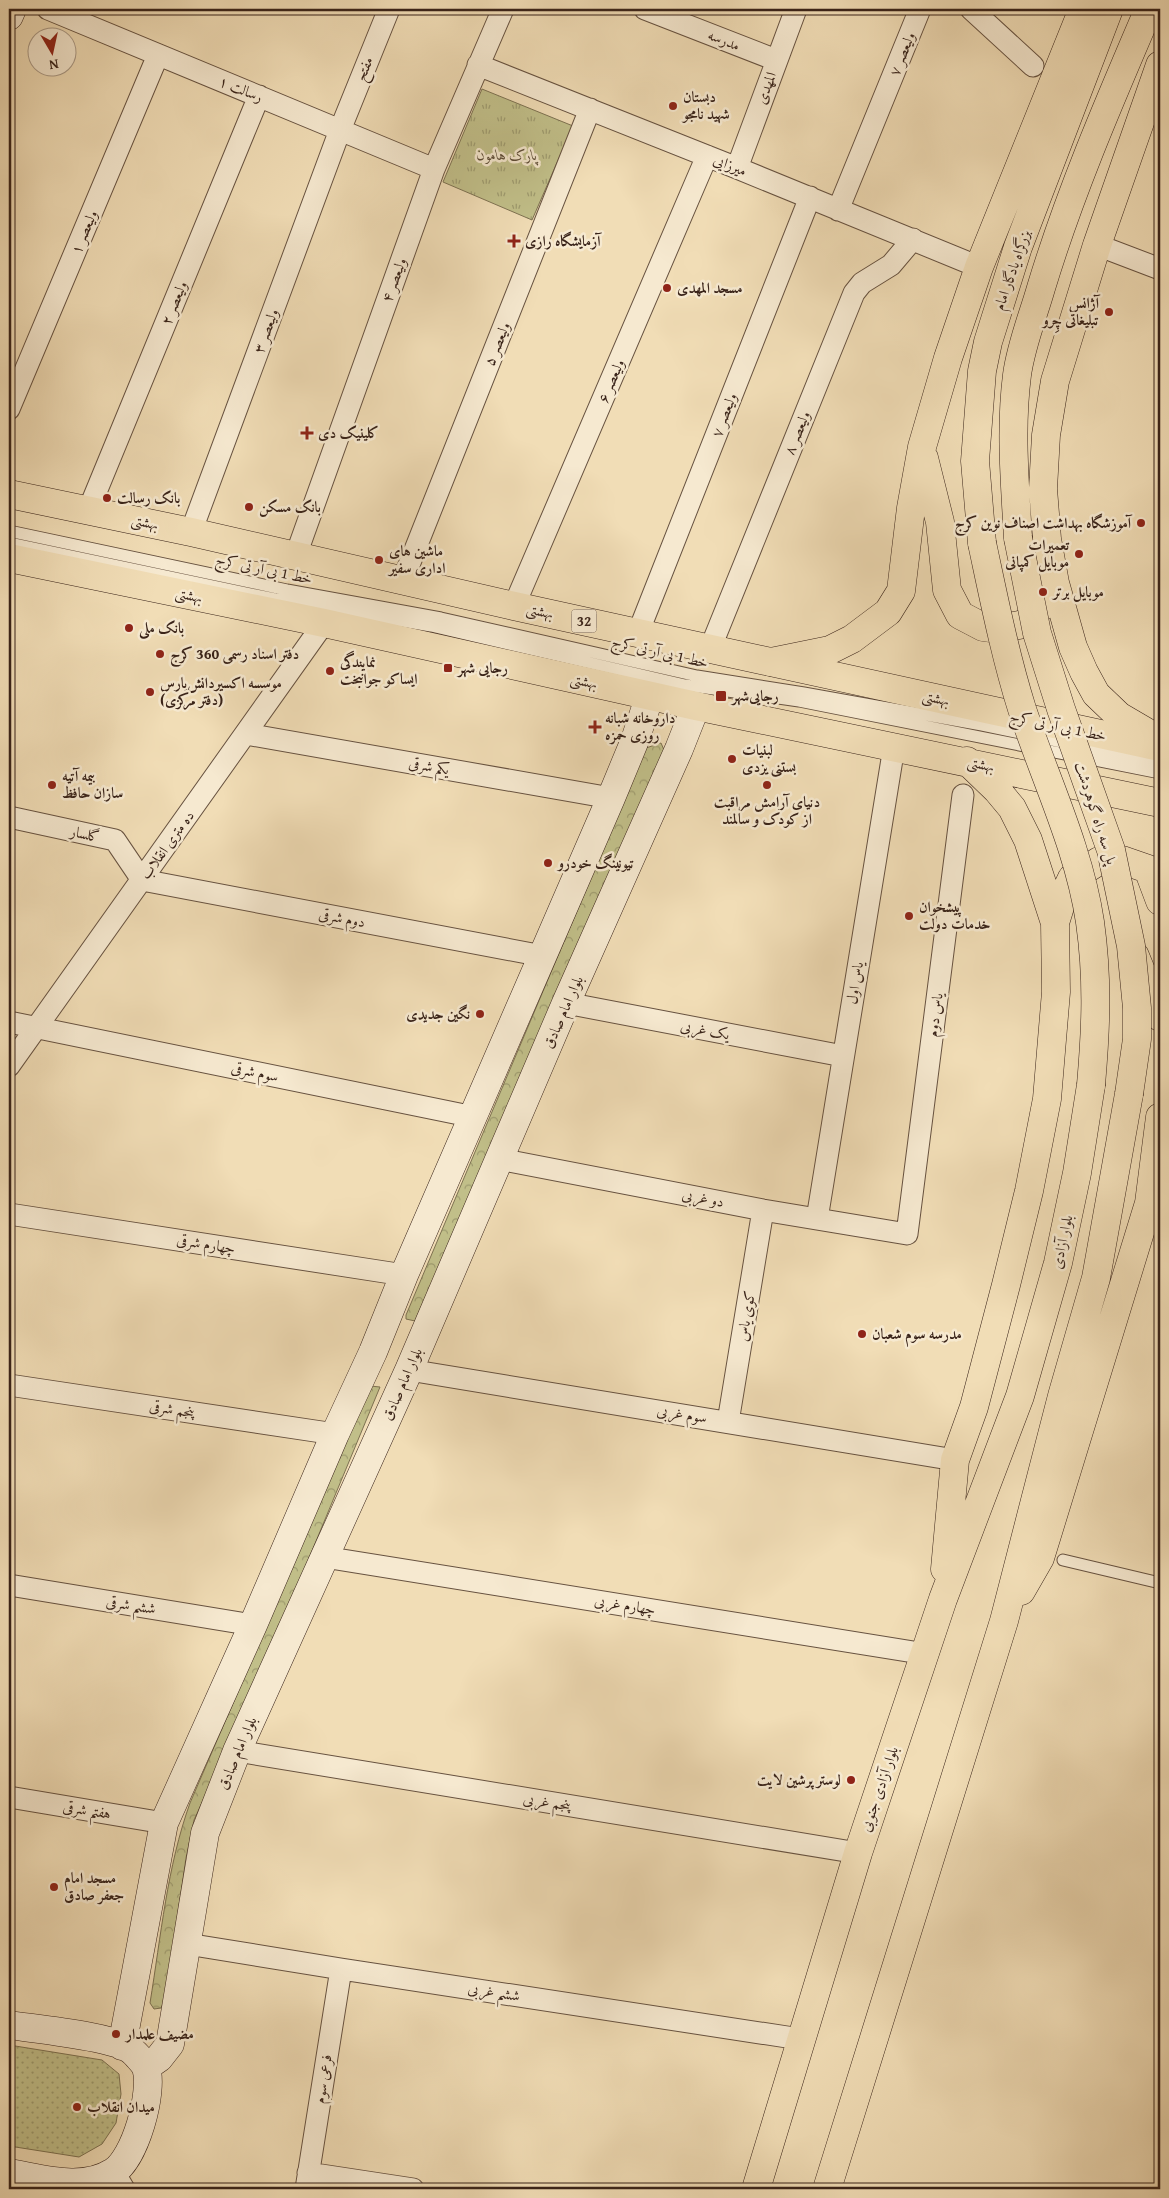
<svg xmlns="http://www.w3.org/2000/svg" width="1169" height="2198" viewBox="0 0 1169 2198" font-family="'Gentium Book Plus',Amiri,serif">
  <defs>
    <pattern id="grass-dots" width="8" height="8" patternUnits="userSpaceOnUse" patternTransform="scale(1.25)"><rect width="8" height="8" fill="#c1bf89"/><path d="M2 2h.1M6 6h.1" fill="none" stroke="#9e9b6f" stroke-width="1.8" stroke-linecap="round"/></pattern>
    <pattern id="forest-crowns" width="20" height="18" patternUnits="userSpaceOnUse" patternTransform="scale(1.25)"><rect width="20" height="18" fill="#c1bf89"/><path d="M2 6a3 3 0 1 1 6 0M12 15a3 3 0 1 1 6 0" fill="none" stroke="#9e9b6f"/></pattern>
    <pattern id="park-tufts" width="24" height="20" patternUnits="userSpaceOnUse" patternTransform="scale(1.25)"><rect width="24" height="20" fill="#c1bf89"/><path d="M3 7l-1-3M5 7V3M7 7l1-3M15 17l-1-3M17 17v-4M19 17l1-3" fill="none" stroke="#9e9b6f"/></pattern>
  </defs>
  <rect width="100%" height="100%" fill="#f1ddb6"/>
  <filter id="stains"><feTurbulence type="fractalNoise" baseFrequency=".004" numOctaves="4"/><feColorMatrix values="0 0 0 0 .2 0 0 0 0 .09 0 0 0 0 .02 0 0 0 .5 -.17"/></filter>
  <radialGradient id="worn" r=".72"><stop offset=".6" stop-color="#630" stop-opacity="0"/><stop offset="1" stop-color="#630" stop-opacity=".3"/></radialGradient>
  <path fill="url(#grass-dots)" stroke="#7d7151" d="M9 2045 102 2060 119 2074 121 2094 116 2123 102 2144 79 2157 9 2146Z"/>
  <path fill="url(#forest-crowns)" stroke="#7d7151" d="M661 743 664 750 415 1321 406 1319V1315L646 748Z
    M370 1386 380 1387 265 1664 194 1820 186 1858 165 2000 161 2008 154 2009 150 2003C161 1936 167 1867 190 1803Z"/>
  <path fill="url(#park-tufts)" stroke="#7d7151" d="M482 89 573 126 532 220 443 182Z"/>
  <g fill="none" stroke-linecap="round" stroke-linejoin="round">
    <defs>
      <path id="lane" d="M9 531 287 590 441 618 697 676 804 693 982 725 1160 763
        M9 543 275 599 431 626 685 685 799 701 1160 773
        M1063 1560 1160 1583"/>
      <path id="street" d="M48 9 434 169
        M645 9 776 60
        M971 9 1033 66
        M478 65 737 168 979 267
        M737 168 796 9
        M838 210 920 9
        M1097 245 1160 269
        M9 409 158 55
        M89 509 259 96
        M191 532 340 130 389 9
        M296 555 434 169 503 9
        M403 580 590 109
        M514 606 707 156
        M638 633 810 197
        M710 649 854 293 862 283 891 265 913 239
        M246 734 611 798
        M9 817 115 840 142 880
        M142 880 543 956
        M566 1003 843 1056
        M9 1022 474 1117
        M9 1066 324 623
        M499 1159 763 1210 907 1234 963 795
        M9 1214 404 1275
        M817 1219 894 747
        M409 1370 955 1460
        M9 1385 335 1434
        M728 1422 763 1210
        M324 1557 926 1654
        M9 1585 253 1625
        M237 1751 858 1853
        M9 1797 164 1823
        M187 1944 341 1969 800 2039
        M114 2172 124 2189
        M308 2173 413 2189
        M306 2189 341 1969"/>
      <path id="secondary" d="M9 16 12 9
        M9 2025C35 2029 113 2036 131 2050 135 2053 144 2063 146 2067 154 2092 135 2159 113 2172 82 2192 41 2178 9 2173
        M122 2046 164 1823 253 1625 335 1434 373 1352 404 1275 611 798 635 740 650 695
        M146 2067 159 2058 170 2044 205 1833 237 1751 409 1370 566 1003 679 749 696 706"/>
      <path id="primary" d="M9 494 191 532 514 606 1160 747
        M9 558 324 623 696 706 1160 803
        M1055 923 1063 897 1072 878 1099 861 1122 860 1148 869 1160 901
        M1135 956 1160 1017
        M945 1569 955 1460 974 1407 1006 1285 1029 1191 1047 1099 1056 992 1055 923 1028 840 1012 808 997 790 967 761
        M1021 1591 1040 1558 1149 1203 1160 1117
        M756 2189 858 1853 943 1599 1020 1396 1058 1263 1077 1173 1091 1085
        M827 2189 1004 1621 1062 1396 1096 1278 1129 1094"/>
      <path id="highway" d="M1160 65 1097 245 1055 381 1046 435 1043 489 1047 539 1055 583 1073 647 1084 672 1096 694 1119 716 1160 740
        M924 458 940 522 947 590 960 615 983 627 998 629 1024 624 1049 599
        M1018 538C1015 484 1010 429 1017 375 1021 345 1033 316 1041 288 1070 192 1110 100 1149 9
        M982 543 975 461 982 371 988 342 1018 247 1109 9
        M771 662 830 650 852 639 888 612 901 591 911 508 922 447 948 358 979 267 1083 9"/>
    </defs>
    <use href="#lane" stroke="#675240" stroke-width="13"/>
    <use href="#street" stroke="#675240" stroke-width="23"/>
    <use href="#secondary" stroke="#392319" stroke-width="29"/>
    <use href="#primary" stroke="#392319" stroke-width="29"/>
    <use href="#highway" stroke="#392319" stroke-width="29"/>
    <use href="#lane" stroke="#f6e9d0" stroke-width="11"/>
    <use href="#street" stroke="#f6e9d0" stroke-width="21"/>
    <use href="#secondary" stroke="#f6e9d0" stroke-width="28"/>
    <use href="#primary" stroke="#f1ddb6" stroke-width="28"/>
    <use href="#highway" stroke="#f1ddb6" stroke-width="28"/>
    <defs>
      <path id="primary-bridge" d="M1018 538 1037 633 1061 709 1111 850 1131 946 1137 1008V1039L1129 1094
        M982 543C994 599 1005 655 1022 709 1045 779 1079 848 1090 922 1098 979 1096 1028 1091 1085"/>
    </defs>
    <use href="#primary-bridge" stroke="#392319" stroke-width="29" stroke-linecap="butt"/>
    <use href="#primary-bridge" stroke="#f1ddb6" stroke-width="28"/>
  </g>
  <g fill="#8f2418" stroke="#f6e9d0" stroke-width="2">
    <circle cx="673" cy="106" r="5"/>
    <path d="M511.5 233.5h5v5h5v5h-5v5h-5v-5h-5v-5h5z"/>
    <circle cx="667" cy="288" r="5"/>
    <circle cx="1109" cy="312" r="5"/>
    <path d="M304.5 425.5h5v5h5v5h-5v5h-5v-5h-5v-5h5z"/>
    <circle cx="107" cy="498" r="5"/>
    <circle cx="249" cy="507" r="5"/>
    <circle cx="1141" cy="523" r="5"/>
    <circle cx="1079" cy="554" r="5"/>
    <circle cx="379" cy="560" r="5"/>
    <circle cx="1043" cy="592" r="5"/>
    <circle cx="129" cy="628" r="5"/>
    <circle cx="160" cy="654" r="5"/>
    <rect x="443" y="663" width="10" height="10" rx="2.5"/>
    <circle cx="330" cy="671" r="5"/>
    <circle cx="150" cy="692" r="5"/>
    <rect x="715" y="690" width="12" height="12" rx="2.5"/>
    <path d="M592.5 719.5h5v5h5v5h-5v5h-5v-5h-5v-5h5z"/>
    <circle cx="732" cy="759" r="5"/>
    <circle cx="52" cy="785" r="5"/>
    <circle cx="767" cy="785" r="5"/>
    <circle cx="548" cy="863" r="5"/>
    <circle cx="909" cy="916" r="5"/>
    <circle cx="480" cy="1014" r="5"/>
    <circle cx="862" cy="1334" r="5"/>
    <circle cx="851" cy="1780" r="5"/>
    <circle cx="54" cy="1887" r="5"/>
    <circle cx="116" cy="2034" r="5"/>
    <circle cx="77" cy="2107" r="5"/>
  </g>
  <g text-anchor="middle" stroke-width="5" stroke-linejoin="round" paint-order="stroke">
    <rect fill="#f6e9d0" stroke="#725e50" stroke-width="1" x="571.5" y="609.5" width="25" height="23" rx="4"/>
    <g font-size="14" font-weight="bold" fill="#392319">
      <text x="584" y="626">32</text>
    </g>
    <g font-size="15" fill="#392319" stroke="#f6e9d0">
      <text transform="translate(724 40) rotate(22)" y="5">مدرسه</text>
      <text transform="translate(902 54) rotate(-68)" y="5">ولیعصر ۷</text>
      <text transform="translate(364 69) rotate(-68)" y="5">مفتح</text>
      <text transform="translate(766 88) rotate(-70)" y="5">المهدی</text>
      <text transform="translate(241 89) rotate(22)" y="5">رسالت ۱</text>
      <text transform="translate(730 165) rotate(22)" y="5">میرزایی</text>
      <text transform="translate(84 232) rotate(-67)" y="5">ولیعصر ۱</text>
      <text transform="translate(1012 270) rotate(-71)" y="5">بزرگراه یادگار امام</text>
      <text transform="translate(394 280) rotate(-70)" y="5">ولیعصر ۴</text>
      <text transform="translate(174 303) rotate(-68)" y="5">ولیعصر ۲</text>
      <text transform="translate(266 331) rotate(-70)" y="5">ولیعصر ۳</text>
      <text transform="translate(497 344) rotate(-68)" y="5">ولیعصر ۵</text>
      <text transform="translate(611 381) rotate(-67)" y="5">ولیعصر ۶</text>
      <text transform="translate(724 415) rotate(-69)" y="5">ولیعصر ۷</text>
      <text transform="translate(797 433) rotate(-68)" y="5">ولیعصر ۸</text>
      <text transform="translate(145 522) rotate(12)" y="5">بهشتی</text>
      <text transform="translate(264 569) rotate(12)" y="5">خط 1 بی آر تی کرج</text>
      <text transform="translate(189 595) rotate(12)" y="5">بهشتى</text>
      <text transform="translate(540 611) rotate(12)" y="5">بهشتی</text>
      <text transform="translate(660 652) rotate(13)" y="5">خط 1 بی آر تی کرج</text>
      <text transform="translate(584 681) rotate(12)" y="5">بهشتى</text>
      <text transform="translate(936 698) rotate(12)" y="5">بهشتی</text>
      <text transform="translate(1058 726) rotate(12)" y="5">خط 1 بی آر تی کرج</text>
      <text transform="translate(981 764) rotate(12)" y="5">بهشتى</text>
      <text transform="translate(429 766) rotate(10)" y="5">یکم شرقی</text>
      <text transform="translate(1096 813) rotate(72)" y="5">پل سه راه گوهردشت</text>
      <text transform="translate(85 834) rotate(12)" y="5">گلسار</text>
      <text transform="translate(167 845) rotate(-54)" y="5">ده متری انقلاب</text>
      <text transform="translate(342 918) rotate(11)" y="5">دوم شرقی</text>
      <text transform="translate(855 983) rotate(-81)" y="5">یاس اول</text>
      <text transform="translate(563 1012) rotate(-66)" y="5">بلوار امام صادق</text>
      <text transform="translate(935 1015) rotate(-83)" y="5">یاس دوم</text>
      <text transform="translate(705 1030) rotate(11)" y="5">یک غربی</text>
      <text transform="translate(255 1072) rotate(12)" y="5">سوم شرقی</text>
      <text transform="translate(703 1198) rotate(11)" y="5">دو غربی</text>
      <text transform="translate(1062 1242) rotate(-78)" y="5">بلوار آزادی</text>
      <text transform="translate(206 1244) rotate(9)" y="5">چهارم شرقی</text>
      <text transform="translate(746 1316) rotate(-81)" y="5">کوی یاس</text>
      <text transform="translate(402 1384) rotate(-66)" y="5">بلوار امام صادق</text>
      <text transform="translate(172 1409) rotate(9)" y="5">پنجم شرقی</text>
      <text transform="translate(682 1414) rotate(9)" y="5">سوم غربی</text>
      <text transform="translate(131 1605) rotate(9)" y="5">ششم شرقی</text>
      <text transform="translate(625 1605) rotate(9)" y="5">چهارم غربی</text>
      <text transform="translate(237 1753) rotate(-67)" y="5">بلوار امام صادق</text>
      <text transform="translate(879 1789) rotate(-71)" y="5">بلوار آزادی جنوبی</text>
      <text transform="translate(547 1802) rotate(9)" y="5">پنجم غربی</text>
      <text transform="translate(87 1810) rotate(9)" y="5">هفتم شرقی</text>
      <text transform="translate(494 1992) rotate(9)" y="5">ششم غربی</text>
      <text transform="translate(323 2079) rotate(-81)" y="5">فرعی سوم</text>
    </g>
    <g font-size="15" font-weight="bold" fill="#392319" stroke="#f6e9d0" text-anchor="start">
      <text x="683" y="102">دبستان<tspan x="683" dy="17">شهید نامجو</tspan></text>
      <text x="525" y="246">آزمایشگاه رازی</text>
      <text x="677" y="293">مسجد المهدی</text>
      <text x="1099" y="308" text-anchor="end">آژانس<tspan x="1099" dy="17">تبلیغاتی چِرو</tspan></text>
      <text x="318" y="438">کلینیک دی</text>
      <text x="117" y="503">بانک رسالت</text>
      <text x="259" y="512">بانک مسکن</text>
      <text x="1131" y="528" text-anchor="end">آموزشگاه بهداشت اصناف نوین کرج</text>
      <text x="1069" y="550" text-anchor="end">تعمیرات<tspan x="1069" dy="17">موبایل کمپانی</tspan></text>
      <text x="389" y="556">ماشین های<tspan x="389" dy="17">اداری سفیر</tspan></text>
      <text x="1053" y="597">موبایل برتر</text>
      <text x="139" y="633">بانک ملی</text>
      <text x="170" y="659">دفتر اسناد رسمی 360 کرج</text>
      <text x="340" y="667">نمایندگی<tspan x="340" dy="17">ایساکو جوانبخت</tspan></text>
      <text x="458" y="673">رجایی شهر</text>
      <text x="160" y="688">موسسه اکسیردانش‌پارس<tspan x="160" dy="17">(دفتر مرکزی)</tspan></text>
      <text x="732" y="701">رجایی‌شهر</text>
      <text x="605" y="723">داروخانه شبانه<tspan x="605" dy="17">روزی حمزه</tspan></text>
      <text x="742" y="755">لبنیات<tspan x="742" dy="17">بستنی یزدی</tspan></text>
      <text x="62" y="781">بیمه آتیه<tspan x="62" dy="17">سازان حافظ</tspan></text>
      <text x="767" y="807" text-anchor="middle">دنیای آرامش مراقبت<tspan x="767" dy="17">از کودک و سالمند</tspan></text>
      <text x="558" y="868">تیونینگ خودرو</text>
      <text x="919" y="912">پیشخوان<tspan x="919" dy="17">خدمات دولت</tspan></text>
      <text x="470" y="1019" text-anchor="end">نگین جدیدی</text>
      <text x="872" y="1339">مدرسه سوم شعبان</text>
      <text x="841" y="1785" text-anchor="end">لوستر پرشين لايت</text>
      <text x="64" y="1883">مسجد امام<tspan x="64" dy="17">جعفر صادق</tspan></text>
      <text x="126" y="2039">مضیف علمدار</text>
      <text x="87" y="2112">میدان انقلاب</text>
    </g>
    <g font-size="15" font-style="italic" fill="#5b4a35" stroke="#f6e9d0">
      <text x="507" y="160">پارک هامون</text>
    </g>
  </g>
  <rect width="1169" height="2198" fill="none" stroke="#f1ddb6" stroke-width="30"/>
  <rect x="10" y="10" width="1149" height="2178" fill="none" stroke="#392319" stroke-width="2.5"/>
  <rect x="15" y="15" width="1139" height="2168" fill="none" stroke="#392319"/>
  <g transform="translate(52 52) rotate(171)"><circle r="24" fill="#f6e9d0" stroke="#aa9a87"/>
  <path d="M0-4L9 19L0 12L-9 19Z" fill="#8f2418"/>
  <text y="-8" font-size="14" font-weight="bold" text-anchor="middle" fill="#392319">N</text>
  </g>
  <rect width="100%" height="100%" filter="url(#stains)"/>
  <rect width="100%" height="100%" fill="url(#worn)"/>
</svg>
